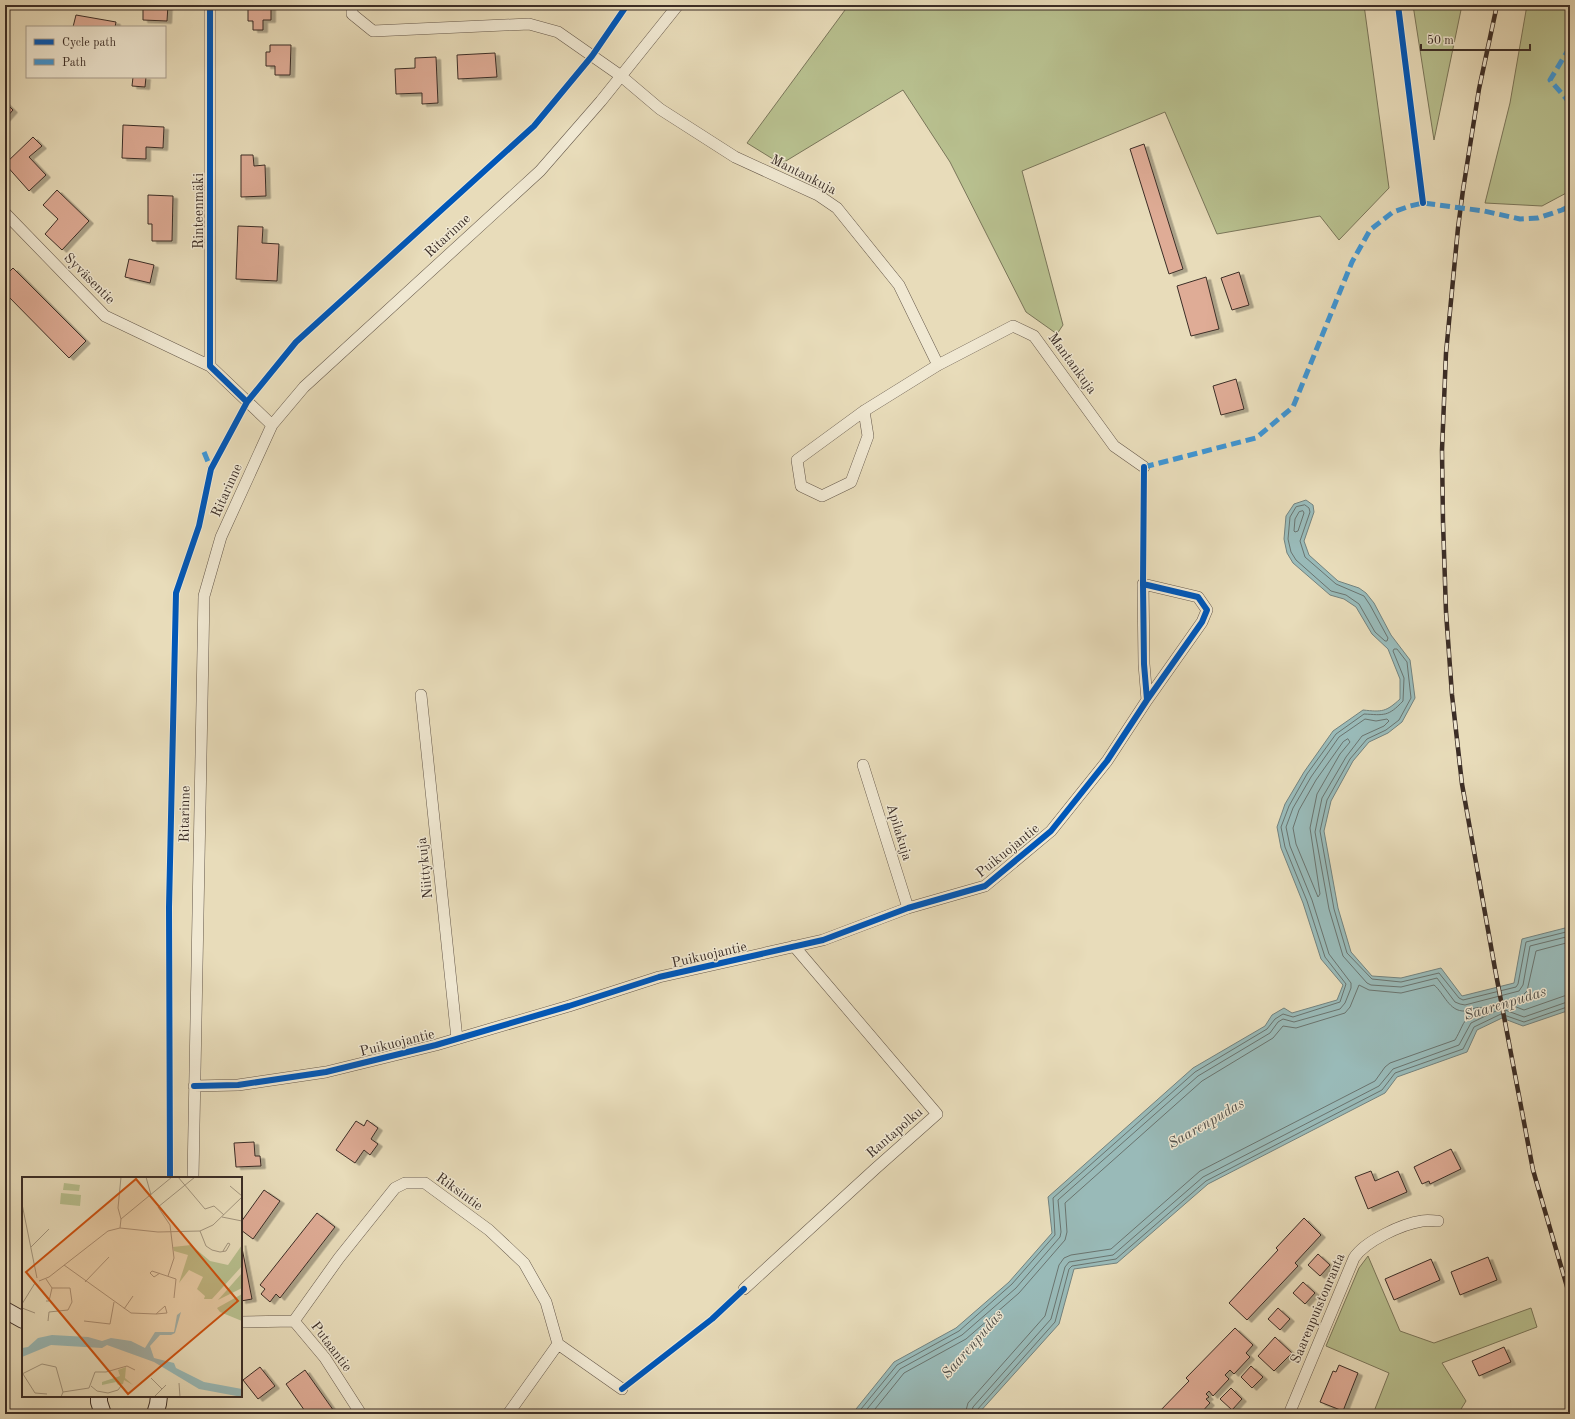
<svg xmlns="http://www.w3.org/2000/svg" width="1575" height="1419" viewBox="0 0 1575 1419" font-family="'Old Standard TT',serif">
  <defs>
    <filter id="shadow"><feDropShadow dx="4.5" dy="2.5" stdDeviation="0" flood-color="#0004"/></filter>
  </defs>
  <rect width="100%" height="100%" fill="#e8dcba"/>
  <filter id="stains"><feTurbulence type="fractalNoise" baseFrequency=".005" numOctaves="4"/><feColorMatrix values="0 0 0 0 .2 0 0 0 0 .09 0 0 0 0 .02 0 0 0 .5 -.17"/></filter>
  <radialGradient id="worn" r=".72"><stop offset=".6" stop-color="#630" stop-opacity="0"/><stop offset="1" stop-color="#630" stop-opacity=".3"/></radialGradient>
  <path fill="#b8c08f" stroke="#7a765a" d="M851 5H1364L1389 188 1339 240 1320 216 1217 234 1165 112 1022 171 1063 325 1057 334 1026 312 950 162 903 90 781 164 747 143 848 6Z
    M1413 5H1462L1434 140Z
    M1527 5H1570V191L1542 206 1485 203 1510 103Z
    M1368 1256 1400 1331 1434 1343 1531 1308 1537 1327 1442 1363 1466 1401 1458 1414H1373L1389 1373 1326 1346 1359 1268Z"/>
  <path fill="#99bab8" stroke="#73827e" d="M1306 500 1313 505 1314 512 1304 541 1309 555 1338 581 1359 588 1366 593 1374 603 1391 635 1410 660 1412 675 1415 698 1402 722 1388 733 1369 742 1353 761 1331 801 1324 831 1338 908 1351 952 1372 976 1401 978 1441 968 1462 996 1514 983 1522 939 1565 928 1570 924V1010L1523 1026 1502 1018 1477 1030 1467 1052 1397 1077 1385 1093 1208 1184 1117 1263 1074 1269 1059 1324 978 1414H852L894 1362 956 1328 1009 1282 1052 1233 1048 1197 1193 1068 1265 1026 1272 1015 1284 1008 1292 1013 1337 1000 1343 985 1321 959 1303 903 1281 848 1277 827 1285 804 1304 772 1333 731 1363 710C1382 712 1386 712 1400 699V679L1388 649 1372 634 1356 607 1344 599 1330 595 1293 563 1287 553 1284 539 1286 516 1294 504Z"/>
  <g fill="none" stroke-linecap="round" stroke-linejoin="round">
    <path stroke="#6a746f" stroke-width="1" d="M1305 505 1309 508 1310 512 1300 541 1305 557 1336 584 1364 596 1370 605 1388 638 1387 641H1385L1375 632 1359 604 1346 595 1331 591 1296 560 1291 552 1288 539 1290 517 1296 507Z
      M1303 511 1304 513 1298 531 1295 532 1294 531 1295 519 1299 512Z
      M1348 739 1350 742 1340 754 1317 794 1310 828 1320 894 1318 897 1296 844 1293 828 1299 810 1316 780 1343 742Z
      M1570 942 1536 951 1527 991 1521 997 1507 1001 1506 1003 1524 1010 1564 996 1570 995
      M857 1414 897 1365 959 1331 1012 1284 1055 1235 1053 1198 1195 1072 1267 1029 1275 1019 1283 1014 1293 1017 1340 1002 1346 984 1325 957 1307 901 1285 847 1281 827 1289 806 1307 774 1336 734 1364 714C1384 715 1388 717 1403 701L1404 678 1393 651 1394 649H1397L1407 662 1411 698 1399 720 1386 730 1367 739 1350 759 1327 800 1320 831 1334 909 1347 953 1372 979 1401 982 1439 973 1459 998 1463 1000 1516 987 1518 984 1526 942 1566 932 1570 929
      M863 1414 900 1369 962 1335 1016 1288 1060 1237 1061 1232 1058 1200 1198 1076 1270 1033 1278 1022 1283 1019 1294 1022 1340 1009 1345 1003 1351 988V983L1329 954 1312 900 1290 846 1286 827 1293 808 1311 777 1339 737 1365 719 1376 721 1387 719 1389 721 1384 726 1362 736 1346 757 1322 798 1315 832 1329 909 1343 956 1367 983 1371 985 1401 987 1437 978 1455 1002 1460 1004 1465 1005 1519 991 1523 985 1530 946 1570 936
      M871 1414 904 1373 966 1339 1019 1293 1065 1240 1067 1232 1065 1203 1202 1081 1273 1038 1283 1026 1296 1028 1345 1013 1350 1007 1359 985 1369 990 1401 993 1434 985C1444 993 1449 1012 1465 1011 1471 1010 1477 1006 1483 1008V1010C1460 1021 1466 1021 1455 1040L1390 1063 1385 1067 1375 1081 1200 1171 1111 1249 1071 1255 1064 1258 1059 1265 1045 1316 968 1403 965 1414
      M971 1414 973 1407 1051 1319 1065 1267 1069 1262 1113 1255 1203 1177 1379 1086 1393 1069 1459 1045 1471 1023 1500 1009 1505 1010 1524 1017 1570 1001
      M976 1414 977 1410 1055 1322 1069 1269 1072 1266 1116 1259 1206 1181 1382 1090 1395 1073 1463 1049 1474 1027 1501 1014 1524 1022 1570 1006"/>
  </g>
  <path fill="#dfac96" stroke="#3b2d26" filter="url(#shadow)" d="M143 5H168L167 21 143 20Z
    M248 5H271V20H263V30H253V21H248Z
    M76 15 116 22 115 27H73Z
    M270 45H291L290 75H275V66H266V52H270Z
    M495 53 497 77 458 79 457 55Z
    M436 57 438 103 422 104V93L396 94 395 69 415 68V58Z
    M133 77H146L145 87 132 86Z
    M5 102 13 110 5 119Z
    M123 125 164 127 163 148 146 147V159L122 158Z
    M33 137 42 146 29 157 46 175 29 191 5 164Z
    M1144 144 1183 269 1169 274 1130 149Z
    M241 155H253L254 166 265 165 266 196 241 197Z
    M57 190 89 221 62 250 45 234 58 219 43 205Z
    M148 195 173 196 172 241H152V224H148Z
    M238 226 263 227 262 243 279 244 277 281 236 279Z
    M129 259 154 265 150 283 125 277Z
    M13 268 86 341 69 358 5 293V276Z
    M1239 272 1249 305 1232 310 1221 278Z
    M1206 277 1219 329 1191 336 1177 286Z
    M1236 379 1244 409 1221 415 1213 386Z
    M367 1120 378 1128 371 1139 378 1144 370 1155 364 1150 355 1163 336 1150 356 1121 364 1126Z
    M254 1142 255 1156H260L261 1166 236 1167 234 1143Z
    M1451 1149 1461 1169 1430 1184 1429 1181 1422 1184 1414 1167Z
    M1371 1171 1375 1181 1398 1171 1407 1192 1368 1209 1355 1177Z
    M264 1190 280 1201 253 1239 241 1230V1222Z
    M317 1213 335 1227 280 1298 276 1294 270 1302 261 1294 265 1289 260 1285Z
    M1304 1218 1321 1235 1295 1263 1298 1266 1247 1320 1229 1303 1278 1250 1276 1248Z
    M241 1243 252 1299 241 1301Z
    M1318 1254 1330 1265 1320 1276 1308 1265Z
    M1488 1257 1497 1280 1460 1295 1451 1272Z
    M1431 1259 1440 1280 1394 1300 1385 1279Z
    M1303 1282 1315 1293 1305 1304 1293 1293Z
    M1278 1308 1290 1319 1280 1330 1268 1319Z
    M1235 1328 1253 1345 1246 1353 1250 1357 1234 1374 1230 1370 1225 1375 1229 1379 1213 1396 1209 1391 1206 1394 1209 1397 1206 1399 1210 1403 1200 1414H1157L1189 1381 1186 1378Z
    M1275 1337 1292 1353 1274 1371 1258 1356Z
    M1504 1347 1511 1362 1479 1376 1472 1361Z
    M1339 1365 1358 1373 1343 1411 1320 1402 1333 1371 1336 1372Z
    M1251 1366 1263 1377 1252 1388 1241 1377Z
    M260 1367 275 1386 258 1399 243 1380Z
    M305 1370 336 1414H307L286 1384Z
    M1231 1388 1242 1399 1232 1410 1220 1399Z"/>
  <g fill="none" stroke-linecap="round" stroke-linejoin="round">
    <defs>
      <path id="street" d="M210 5V366L272 425
        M352 5V14L373 31 529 24 558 32 621 76 660 109 735 157 818 195 837 208 899 285 938 365
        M5 213 105 316 210 366
        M864 411 868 436 851 482 822 496 801 486 797 460 864 411 938 365 1013 326 1034 336 1114 446 1144 467
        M421 695 457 1039
        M863 765 908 908
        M194 1086 238 1085 326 1072 436 1045 569 1006 659 977 823 940 908 908 985 886 1051 831 1107 761 1147 700 1144 664 1143 584 1198 597 1207 610 1202 622 1147 700
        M193 1178 204 596 221 537 272 425 304 387 540 171 601 101 678 5
        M744 1289 875 1169 937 1114 794 946
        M294 1321 339 1258 395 1188 405 1183H425L489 1230 524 1263 546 1302 558 1344 508 1414
        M241 1322 294 1321 325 1358 361 1414
        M558 1344 622 1389
        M1289 1414 1354 1258C1365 1241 1402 1224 1422 1221 1427 1220 1433 1221 1438 1221"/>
      <path id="secondary" d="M5 1310 23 1320
        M99 1396V1402L103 1414
        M155 1414 158 1404 159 1396"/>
    </defs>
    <use href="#street" stroke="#66594b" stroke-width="12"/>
    <use href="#secondary" stroke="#3b2d26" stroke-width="18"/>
    <use href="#street" stroke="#f0e8d2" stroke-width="11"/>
    <use href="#secondary" stroke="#f0e8d2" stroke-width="16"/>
    <defs>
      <path id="rail" d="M1497 5 1479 89 1463 190 1458 228 1446 353 1442 450 1443 522 1446 612 1452 695 1462 784 1495 969 1533 1170 1570 1297"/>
    </defs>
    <use href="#rail" stroke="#3b2d26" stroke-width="4.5"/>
    <use href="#rail" stroke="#f0e8d2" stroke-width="3" stroke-dasharray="9" stroke-linecap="butt"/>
    <path stroke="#3e96d6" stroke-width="5" stroke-dasharray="10 5" stroke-linecap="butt" d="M1570 47 1550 80 1570 103
      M204 452 211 469
      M1144 467 1256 438 1293 407 1352 262 1370 230 1393 212 1410 206 1423 203 1484 211 1520 219 1538 218 1562 210 1570 206"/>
    <defs>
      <path id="cycleway" d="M210 5V366L247 402
        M1398 5 1423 203
        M1143 584 1144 467
        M194 1086 238 1085 326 1072 436 1045 569 1006 659 977 823 940 908 908 985 886 1051 831 1107 761 1147 700 1144 664 1143 584 1198 597 1207 610 1202 622 1147 700
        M170 1178 169 907 176 593 199 526 211 469 247 402 296 342 534 126 592 56 627 5
        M622 1389 712 1319 744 1289"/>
    </defs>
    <use href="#cycleway" stroke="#f0e8d2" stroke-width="8"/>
    <use href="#cycleway" stroke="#0057b8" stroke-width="6"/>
  </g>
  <g text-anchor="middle" stroke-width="3" stroke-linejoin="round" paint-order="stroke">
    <g font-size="14" fill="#3b2d26" stroke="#f0e8d2">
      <text transform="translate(804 174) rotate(27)" y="5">Mantankuja</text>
      <text transform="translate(198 211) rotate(-90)" y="5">Rinteenmäki</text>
      <text transform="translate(447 235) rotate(-43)" y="5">Ritarinne</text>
      <text transform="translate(90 278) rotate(45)" y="5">Syväsentie</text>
      <text transform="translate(1073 363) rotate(54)" y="5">Mantankuja</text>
      <text transform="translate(226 490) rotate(-66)" y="5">Ritarinne</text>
      <text transform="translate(184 814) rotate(-89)" y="5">Ritarinne</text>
      <text transform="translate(900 832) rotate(73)" y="5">Apilakuja</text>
      <text transform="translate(1007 850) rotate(-39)" y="5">Puikuojantie</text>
      <text transform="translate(424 868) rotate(-96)" y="5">Niittykuja</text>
      <text transform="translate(709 954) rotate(-13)" y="5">Puikuojantie</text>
      <text transform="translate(397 1042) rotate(-14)" y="5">Puikuojantie</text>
      <text transform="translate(894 1132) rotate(-41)" y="5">Rantapolku</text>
      <text transform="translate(460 1191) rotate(36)" y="5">Riksintie</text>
      <text transform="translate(1317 1308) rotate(-67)" y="5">Saarenpuistonranta</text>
      <text transform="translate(332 1346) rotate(53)" y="5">Putaantie</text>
    </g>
    <g font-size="15" font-style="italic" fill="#52504a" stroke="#f0e8d2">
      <text transform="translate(1505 1003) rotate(-17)" y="5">Saarenpudas</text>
      <text transform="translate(1206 1123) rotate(-30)" y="5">Saarenpudas</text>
      <text transform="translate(972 1344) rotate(-49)" y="5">Saarenpudas</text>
    </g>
  </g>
  <g transform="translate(22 1177)">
    <rect width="220" height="220" fill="#e8dcba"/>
    <path d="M42 6 58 8 57 14 41 13ZM39 16 59 18 58 29 38 27ZM169 68 188 84 206 88 220 68V89L190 122H182L183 119 175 112 181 100 167 93 157 106 166 78 152 74 151 70ZM220 96V111L196 123ZM220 117V144L198 135 195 131ZM104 190 103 201 111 208 102 203 101 207 96 208 94 205 80 208V205L98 199 96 193Z" fill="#b8c08f"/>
    <path d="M159 135 153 156 149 158H138L128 169 132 181 152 186 154 191 182 205 220 212V220L177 212 132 185 85 168 80 171 29 168 0 180V171L6 170 16 161 30 158 66 160 80 164 89 161 109 164 123 171 133 155H152L155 138Z" fill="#99bab8"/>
    <path fill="none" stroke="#a3967f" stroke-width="1" d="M124 0 129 18M156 0 183 32 192 29 202 38M208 9 220 19M0 27 15 101M200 40 220 44M99 42 96 31 99 0M98 51 99 42 150 0M178 54 184 69 190 73 198 75 204 74 208 67 206 66 201 74M9 70 27 52M42 88 109 136 134 137 143 129 145 136 134 137M128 96 130 94 154 102 152 121M128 96 132 100 138 96M146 99 152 81 148 48 136 30 173 0M17 104 27 100 86 54 98 51 136 55 178 54 191 48 220 20M63 105 87 80M24 124H27L30 111 24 102M0 127 13 106M0 131 13 136M102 132 111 119M26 144 27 135 46 133 50 125 48 111H30M62 144 88 147 92 125M0 197 20 187 34 190 41 215 39 220M1 197 13 216 25 217M129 201 140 212M157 206 158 220M69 209 75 214 86 216 96 213 99 209M41 215 67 211 73 195H84L105 189 113 193M132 220 144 208"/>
    <path fill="#ce5210" fill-opacity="0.15" stroke="#ce5210" stroke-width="2" d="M114 2 216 124 106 217 4 95Z"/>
    <rect width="220" height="220" fill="none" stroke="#3b2d26" stroke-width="2"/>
  </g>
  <rect width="1575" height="1419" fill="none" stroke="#e8dcba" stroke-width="20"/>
  <rect x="6" y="6" width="1563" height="1407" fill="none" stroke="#3b2d26" stroke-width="2"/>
  <rect x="10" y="10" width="1555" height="1399" fill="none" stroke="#3b2d26"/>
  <rect x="26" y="26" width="140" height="52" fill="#f0e8d2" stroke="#a89d8d"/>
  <rect x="34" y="39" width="20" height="6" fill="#0057b8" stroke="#a89d8d"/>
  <text x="62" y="46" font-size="12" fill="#3b2d26">Cycle path</text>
  <rect x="34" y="59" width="20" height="6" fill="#3e96d6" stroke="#a89d8d"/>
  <text x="62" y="66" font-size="12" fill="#3b2d26">Path</text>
  <path d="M1421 44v6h109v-6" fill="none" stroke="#3b2d26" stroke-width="2"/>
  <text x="1427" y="44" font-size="12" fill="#3b2d26" stroke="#f0e8d2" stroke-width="3" paint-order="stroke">50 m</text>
  <rect width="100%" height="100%" filter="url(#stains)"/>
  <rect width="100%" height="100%" fill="url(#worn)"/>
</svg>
